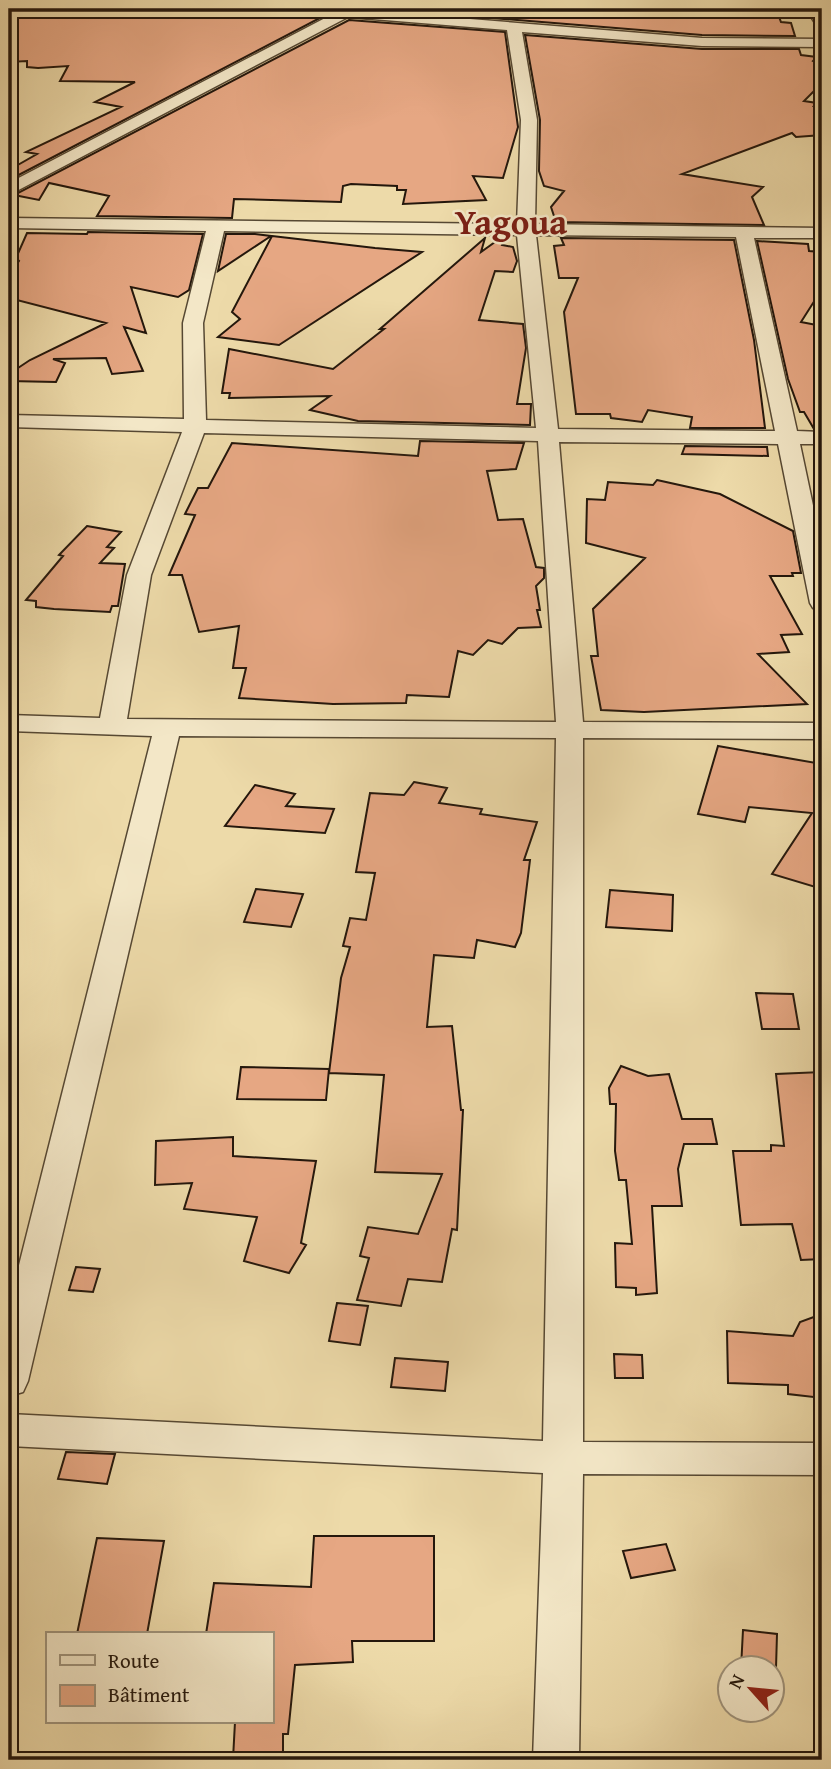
<svg xmlns="http://www.w3.org/2000/svg" width="831" height="1769" viewBox="0 0 831 1769" font-family="'Gentium Book Plus',serif">
  <rect width="100%" height="100%" fill="#eddaa9"/>
  <filter id="stains"><feTurbulence type="fractalNoise" baseFrequency=".00286" numOctaves="4"/><feColorMatrix values="0 0 0 0 .2 0 0 0 0 .09 0 0 0 0 .02 0 0 0 .5 -.17"/></filter>
  <radialGradient id="worn" r=".72"><stop offset=".6" stop-color="#630" stop-opacity="0"/><stop offset="1" stop-color="#630" stop-opacity=".3"/></radialGradient>
  <path fill="#e6a783" stroke="#24170c" stroke-width="2" d="M28 9H152L193 15 205 9 245 13 264 9 320 18 9 180V170L37 154 26 152 121 107 95 102 135 82 60 81 68 66 38 68 27 67V61L9 62V14L31 12Z
    M410 9H776L781 22 791 23 795 36 702 35 418 12Z
    M349 20 505 32 518 127 503 178 473 176 486 200 403 204 406 190H397V186L351 184 343 186 341 202 234 199 232 218 97 216 109 196 49 183 39 200 14 195Z
    M525 35 702 49H799L801 55 817 57 813 61 822 66V83L804 101 817 103 814 106 822 107V135L796 137 792 133 682 174 763 187 752 197 764 225 556 222 551 207 564 191 544 186 539 171 540 120Z
    M88 232 203 234 189 290 178 297 131 287 146 333 124 327 143 371 112 374 106 358 53 359 65 363 56 382 9 381V374L30 360 106 323 9 298V276L19 261 16 258 27 233 87 234Z
    M226 234H255L271 236 218 271Z
    M272 236 375 248 422 252 279 345 218 337 240 319 232 312Z
    M502 237H505L502 245 513 247 517 261 513 272 495 271 479 320 523 324 526 348 517 404H531L530 425 358 421 310 410 330 396 229 398 230 393H222L229 349 333 369 384 329H380L485 238 481 252Z
    M561 238 734 240 754 340 765 428H690L692 417 648 410 642 422 611 418 610 414H576L564 312 578 278H559L554 246 564 245Z
    M757 241 808 244 809 251 822 252V289L801 322 822 326V429H814L804 412H800L788 379Z
    M420 441 524 443 516 469 487 471 498 520 523 519 536 567 544 568V578L536 586 540 610H537L541 627 518 628 502 644 488 640 473 655 458 651 449 697 407 695 406 703 333 704 239 698 246 668H233L239 626 199 632 182 575H169L195 515 185 514 198 488H208L232 443 418 456Z
    M685 446 767 447 768 456 682 454Z
    M657 480 720 494 793 531 801 573H792L793 576H770L802 634 781 635 789 652 758 654 807 704 644 712 601 710 591 656H598L593 609 645 558 586 543 587 499 605 500 608 482 653 485Z
    M87 526 121 532 107 547 114 548 100 563 125 564 118 606H112L110 612 54 609 36 607V601L26 600 63 556 59 555Z
    M718 746 822 764V889L772 874 812 813 749 807 745 822 698 814Z
    M414 782 447 788 439 803 482 809 480 814 537 822 524 860H530L521 933 515 947 477 940 474 958 434 955 427 1027 452 1026 461 1110H463L457 1230 452 1229 442 1282 408 1279 401 1306 357 1300 369 1258 360 1256 368 1227 418 1234 442 1174 375 1172 384 1075 329 1073 341 978 350 947 343 946 350 918 366 920 375 873 356 872 370 793 404 795Z
    M255 785 295 794 286 806 334 809 325 833 225 826Z
    M256 889 303 894 291 927 244 922Z
    M610 890 673 895 672 931 606 927Z
    M756 993 793 994 799 1029H762Z
    M621 1066 648 1076 669 1074 682 1119H712L717 1144H684L678 1169 682 1206H652L657 1293 636 1295V1288L616 1287 615 1243 632 1244 626 1180H619L615 1151 616 1104H610L609 1088Z
    M241 1067 329 1069 326 1100 237 1099Z
    M822 1072V1259L801 1260 792 1224 741 1225 733 1151H771V1145L784 1146 776 1074Z
    M233 1137V1156L316 1161 301 1243 306 1245 289 1273 244 1261 257 1217 184 1209 192 1183 155 1185 156 1141Z
    M76 1267 100 1269 93 1292 69 1290Z
    M337 1303 368 1306 360 1345 329 1341Z
    M822 1314V1398L788 1394V1385L728 1383 727 1331 793 1336 800 1322Z
    M614 1354 642 1355 643 1378H615Z
    M395 1358 448 1362 445 1391 391 1387Z
    M66 1452 115 1454 107 1484 58 1479Z
    M314 1536H434V1641H352L353 1662 295 1665 288 1734H283V1758L233 1759 235 1722H271V1634H206L214 1583 311 1587Z
    M97 1538 164 1541 147 1634H77Z
    M666 1544 675 1570 631 1578 623 1551Z
    M743 1630 777 1634 776 1668H741Z"/>
  <g fill="none" stroke-linecap="round" stroke-linejoin="round">
    <defs>
      <path id="minor" d="M290 9H347L702 38 822 39V47L702 46 522 32 537 120 535 224 822 228V238H754L797 431 822 432V444H800L822 548V610L813 608 810 603 778 444 559 442 583 722 822 723V739L583 738V1442L822 1443V1475L583 1474 579 1760H533L543 1473 9 1446V1414L543 1441 556 738 179 736 28 1381 23 1392 9 1396V1305L152 736 9 731V715L100 718 127 575 182 432 9 427V415L184 419 183 323 206 231 9 228V218L517 224 521 120 507 30 348 17 9 195V183L329 16 297 13ZM224 231 517 235 536 428 206 420 203 323ZM536 235 736 237 775 431 558 429ZM204 433 538 441 556 722 127 719 151 575Z
        M806 9H820L822 27 817 26Z"/>
    </defs>
    <use href="#minor" stroke="#564833" stroke-width="3"/>
    <use href="#minor" fill="#f3e7c7" fill-rule="evenodd"/>
  </g>
  <g text-anchor="middle" stroke-width="5" stroke-linejoin="round" paint-order="stroke">
    <g font-size="35" font-weight="bold" fill="#7a1f14" stroke="#f3e7c7">
      <text x="511" y="234">Yagoua</text>
    </g>
  </g>
  <rect width="831" height="1769" fill="none" stroke="#eddaa9" stroke-width="35"/>
  <rect x="10" y="10" width="810" height="1748" fill="none" stroke="#24170c" stroke-width="3.5"/>
  <rect x="18" y="18" width="796" height="1734" fill="none" stroke="#24170c" stroke-width="2"/>
  <rect x="46" y="1632" width="228" height="91" fill="#f3e7c7" stroke="#a0947c" stroke-width="2"/>
  <rect x="60" y="1655" width="35" height="10" fill="#f3e7c7" stroke="#a0947c" stroke-width="2"/>
  <text x="108" y="1668" font-size="21" fill="#24170c">Route</text>
  <rect x="60" y="1685" width="35" height="21" fill="#e6a783" stroke="#a0947c" stroke-width="2"/>
  <text x="108" y="1702" font-size="21" fill="#24170c">Bâtiment</text>
  <g transform="translate(751 1689) rotate(297)"><circle r="33" fill="#f3e7c7" stroke="#a0947c" stroke-width="2"/>
  <path d="M0-5L12 26L0 18L-12 26Z" fill="#8f2418"/>
  <text y="-10" font-size="19" font-weight="bold" text-anchor="middle" fill="#24170c">N</text>
  </g>
  <rect width="100%" height="100%" filter="url(#stains)"/>
  <rect width="100%" height="100%" fill="url(#worn)"/>
</svg>
